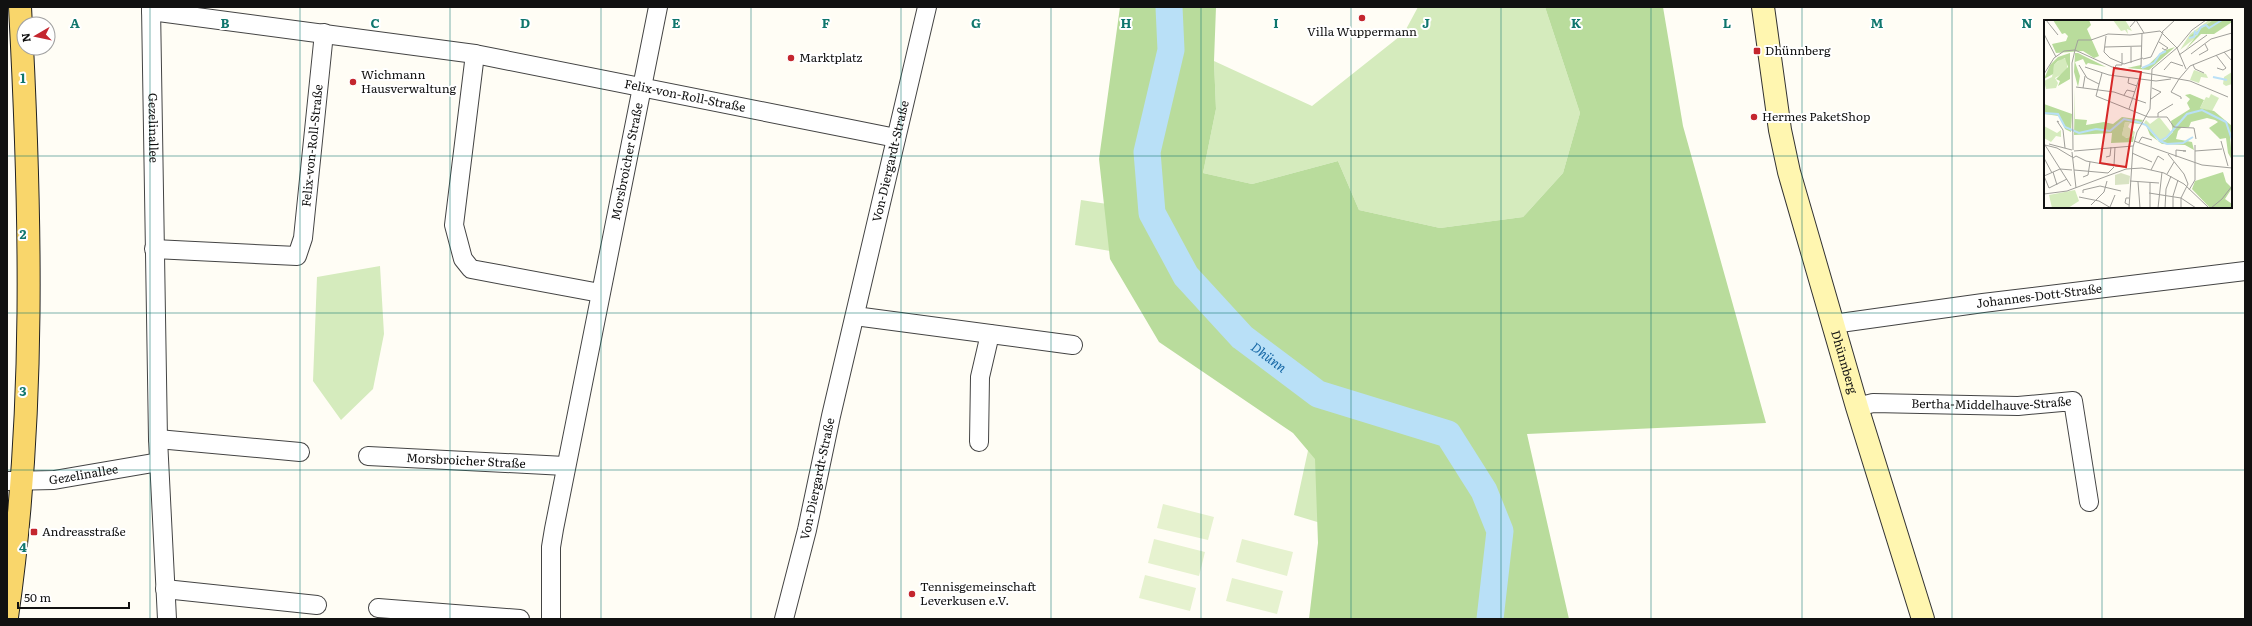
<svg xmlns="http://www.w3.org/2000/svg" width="2252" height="626" viewBox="0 0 2252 626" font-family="Literata,serif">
  <rect width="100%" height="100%" fill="#fffdf5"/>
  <path fill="#d5ebbd" d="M1418 7H1545L1580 113 1563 173 1523 217 1440 228 1359 210 1338 161 1252 184 1203 173 1216 109 1214 61 1312 106 1404 33Z
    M1081 200 1107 204 1116 252 1075 245Z
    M380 266 384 334 373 389 341 420 313 381 317 277Z
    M1309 446 1325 450 1324 524 1294 515Z"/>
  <path fill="#b9dc9c" d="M1120 7H1216L1214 61 1216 109 1203 173 1252 184 1338 161 1359 210 1440 228 1523 217 1563 173 1580 113 1545 7H1663L1683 126 1766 423 1527 434 1569 619H1309L1318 543 1315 459 1293 433 1159 342 1110 259 1099 159Z"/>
  <path fill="#e6f2cf" d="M1163 504 1214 517 1208 540 1157 528Z
    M1154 539 1205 552 1199 576 1148 563Z
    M1242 539 1293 552 1287 576 1236 562Z
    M1145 575 1196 588 1190 611 1139 598Z
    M1232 578 1283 591 1277 614 1226 601Z"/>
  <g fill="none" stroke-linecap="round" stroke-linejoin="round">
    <path stroke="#b9e0f7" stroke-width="27" id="s1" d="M1169 7 1171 50 1147 152 1152 213 1186 276 1242 337 1318 394 1448 434 1484 491 1500 531 1490 619"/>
    <defs>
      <g id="street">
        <path id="s2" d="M151 7 158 439 167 619"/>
        <path id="s3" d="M151 11 475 54 896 138"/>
        <path d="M475 54 454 225 463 259 471 269 600 293"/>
        <path id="s4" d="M154 249 297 256 303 238 324 33"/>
        <path d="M855 316 1073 345"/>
        <path id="s5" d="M1833 324 1983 303 2245 271"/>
        <path id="s6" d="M1857 407 1873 403 2018 406 2073 401 2089 502"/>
        <path d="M158 439 300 452"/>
        <path d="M979 442 980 377 990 334"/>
        <path id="s7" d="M368 456 565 466"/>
        <path id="s8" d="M7 481 54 480 159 462"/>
        <path d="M165 589 317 605"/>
        <path d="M378 608 520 619"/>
        <path id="s9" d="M551 619V547L554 529 658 7"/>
        <path id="s10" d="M784 619 807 530 831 416 927 7"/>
      </g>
      <g id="secondary">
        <path id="s11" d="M1763 7 1780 130 1789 172 1857 407 1923 619"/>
      </g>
      <path id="primary" d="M7 617C36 416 31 210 20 7"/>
    </defs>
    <use href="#street" stroke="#444" stroke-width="20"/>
    <use href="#secondary" stroke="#333" stroke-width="24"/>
    <use href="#primary" stroke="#222" stroke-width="24"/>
    <use href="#street" stroke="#fff" stroke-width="18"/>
    <use href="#secondary" stroke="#fff6b0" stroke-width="22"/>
    <use href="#primary" stroke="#f9d66b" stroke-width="22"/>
  </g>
  <path fill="none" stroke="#0f766e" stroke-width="1" stroke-opacity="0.55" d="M150 7V619M300 7V619M450 7V619M601 7V619M751 7V619M901 7V619M1051 7V619M1201 7V619M1351 7V619M1501 7V619M1651 7V619M1802 7V619M1952 7V619M2102 7V21M7 156H2045M2231 156H2245M2102 207V619M7 313H2245M7 470H2245"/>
  <g fill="#c4262e" stroke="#fff" stroke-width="1.5">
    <circle cx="1362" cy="18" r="4"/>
    <rect x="1753" y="47" width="8" height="8" rx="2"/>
    <circle cx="791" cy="58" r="4"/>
    <circle cx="353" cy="82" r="4"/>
    <circle cx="1754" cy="117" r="4"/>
    <rect x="30" y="528" width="8" height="8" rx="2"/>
    <circle cx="912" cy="594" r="4"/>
  </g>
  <g text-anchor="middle" stroke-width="4" stroke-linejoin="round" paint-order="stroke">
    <g font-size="12" fill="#111" stroke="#fff" text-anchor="start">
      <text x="1362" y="36" text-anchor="middle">Villa Wuppermann</text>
      <text x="1765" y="55">Dhünnberg</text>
      <text x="799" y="62">Marktplatz</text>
      <text x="361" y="79">Wichmann<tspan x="361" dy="14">Hausverwaltung</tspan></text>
      <text x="1762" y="121">Hermes PaketShop</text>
      <text x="42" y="536">Andreasstraße</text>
      <text x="920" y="591">Tennisgemeinschaft<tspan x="920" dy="14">Leverkusen e.V.</tspan></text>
    </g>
    <g font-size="12" fill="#111" stroke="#fff">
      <text dy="4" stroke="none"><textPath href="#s3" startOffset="541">Felix-von-Roll-Straße</textPath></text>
      <text dy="4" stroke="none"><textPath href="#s2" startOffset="121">Gezelinallee</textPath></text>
      <text dy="4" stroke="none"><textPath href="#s4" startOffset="255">Felix-von-Roll-Straße</textPath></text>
      <text dy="4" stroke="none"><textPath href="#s10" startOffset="470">Von-Diergardt-Straße</textPath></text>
      <text dy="4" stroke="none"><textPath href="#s9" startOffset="465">Morsbroicher Straße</textPath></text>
      <text dy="4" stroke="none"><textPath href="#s5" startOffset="208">Johannes-Dott-Straße</textPath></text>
      <text dy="4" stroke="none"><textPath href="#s11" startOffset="365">Dhünnberg</textPath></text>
      <text dy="4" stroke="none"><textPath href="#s6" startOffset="135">Bertha-Middelhauve-Straße</textPath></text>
      <text dy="4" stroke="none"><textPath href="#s7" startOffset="98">Morsbroicher Straße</textPath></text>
      <text dy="4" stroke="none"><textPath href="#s8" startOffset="77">Gezelinallee</textPath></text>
      <text dy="4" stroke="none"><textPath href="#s10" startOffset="144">Von-Diergardt-Straße</textPath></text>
    </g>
    <g font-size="13" font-style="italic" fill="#1768a6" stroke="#fff">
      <text dy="5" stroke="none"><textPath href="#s1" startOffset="397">Dhünn</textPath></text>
    </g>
  </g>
  <g transform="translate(2044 20)">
    <rect width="188" height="188" fill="#fffdf5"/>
    <path d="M69 0H81L88 11 83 9 84 14 81 10 77 11ZM165 0H169L151 12 149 18 153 15 151 18 136 30 146 14ZM18 38 23 39V51L11 58 14 63 12 68 2 69 0 61 8 57 10 45ZM150 50 162 54 164 58 157 57 155 63 146 60ZM188 52V64L182 66 179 64 180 57ZM167 74 175 78 168 91 156 88 162 77 165 78ZM114 98H116L127 112 120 120H115L100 103 102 100 106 104ZM81 102 86 103 84 107 91 112 90 116 81 118 78 115ZM0 106 13 113 17 110V117L12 116 7 122 0 118ZM31 170 35 181 24 188H8L5 175Z" fill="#d5ebbd"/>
    <path d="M9 0H45L47 5 43 9 55 36 50 38 39 31 12 33 8 24 22 21 24 16 21 13 18 14ZM169 0H188V2L170 14H157L141 30 153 15 145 18 146 16ZM131 27 105 50 83 48 97 45V48L102 47 119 31ZM26 33V59L14 66 16 61 12 59 24 47 21 38 14 41 10 45 9 54 0 59 6 45 14 37ZM31 33H34L62 47 44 43 42 45 39 39 31 42 36 56 34 67 30 52ZM31 68V99L43 100 42 105 60 102 69 104 78 97 99 100 96 104 81 102 78 115 82 118 90 116 89 122 67 123 68 113 30 115ZM146 74 160 80 156 88 170 91 188 106 186 116 188 140 184 133 182 118 176 119 165 108 174 102 171 100 163 98 147 102 145 107H138L134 111 132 119 148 122 150 130 141 125 118 124 106 115 102 105 114 121 121 120 129 112 127 101 146 89 143 83 146 79 141 75ZM0 84 28 94 27 112 21 109 15 96 0 94ZM179 152 182 162 188 168 181 179 188 184V188H166L148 169 151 161Z" fill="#b9dc9c"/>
    <path d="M77 153 86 156 85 164 71 165V155Z" fill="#d9e3c4"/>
    <path fill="none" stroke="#b9e0f7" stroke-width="2" d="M145 18 150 17 151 12 153 14 157 7 162 5 165 8 178 0M98 48 110 43 116 34 122 31M169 57 183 60M0 93 14 94 21 107 35 113 52 109 66 111 80 99 94 102 102 105 116 121 123 117 143 94 158 90 182 102 188 120M116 121 123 124 139 123 149 117"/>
    <path fill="none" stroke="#a09f9a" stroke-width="1" d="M2 0 14 15M86 7 92 0 100 13M118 12 131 0M0 14 12 37M62 16 60 32 66 38 80 44 99 38M115 22 124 28 121 30 118 28M61 27 98 26M87 27V43M31 30 34 20H47L64 14 86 15 116 11 133 28 142 49M180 32 188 41M147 34 167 19 188 13M135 35 163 15M155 35 164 30 161 24M172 35 182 48 179 50 173 48M99 39 107 37 119 12M35 45 43 58 55 64M149 45 151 49 160 53M41 47 65 55 112 61 127 59M97 47 98 13M71 48 72 45H78V33M120 50 127 42 139 46M58 53 52 76 104 97H123L130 107 150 108 152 119M0 54 10 38 20 31 31 30 68 47 146 61 184 77M85 57 84 63 93 66M135 59 127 72 137 77V79M135 59 146 46 188 29M32 67 70 72 102 83M39 68 41 56M80 75 83 70 91 72M107 79 117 72 108 68M85 89 95 59M114 97V93L129 84M15 102 13 101 19 110 21 128M90 121 158 145 188 148M177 121 184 146M95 122 98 117 108 120M5 124 28 130M1 125 27 166M1 125 13 128 28 137M29 130 28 43 31 30M30 131 89 126M151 131 178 129M28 132 32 168M88 133 108 142M124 134 140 154 144 164 137 178V188M62 137 66 136 67 127M132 137V130L142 131H139M0 138 8 153M29 138 32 136 42 141 70 146M70 145 71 127M71 146 83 147M30 150 64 153 70 147M107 150 114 136 120 140M9 152 13 165M123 154 130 142M0 156 5 168 23 159M0 156 16 149 28 150M39 157 44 155 46 142M86 161 115 163M94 162 96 188M145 170 151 160V125M39 173V170L56 166 77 171M105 173 137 178 152 188M0 174 23 171 82 149 98 148 120 153 140 164 165 188M35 177 55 181 67 188M47 185 60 172 63 161M85 185 81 183 82 178H85M66 187 71 175M85 188 89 127 93 112 106 89 108 49 134 27 148 10 162 0M106 188V162M114 188 118 152M121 188 122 169 127 156M129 188V176L134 160M167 188 178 179 188 166"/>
    <path fill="#d62828" fill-opacity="0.15" stroke="#d62828" stroke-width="2" d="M70 48 97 52 82 147 56 143Z"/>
    <rect width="188" height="188" fill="none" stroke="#111" stroke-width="2"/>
  </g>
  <g font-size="13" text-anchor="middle" font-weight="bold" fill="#0f766e" stroke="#fff" stroke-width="4" stroke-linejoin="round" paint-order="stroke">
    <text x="75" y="28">A</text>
    <text x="225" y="28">B</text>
    <text x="375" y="28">C</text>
    <text x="525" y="28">D</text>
    <text x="676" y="28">E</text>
    <text x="826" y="28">F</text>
    <text x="976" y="28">G</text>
    <text x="1126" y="28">H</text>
    <text x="1276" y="28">I</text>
    <text x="1426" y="28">J</text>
    <text x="1576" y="28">K</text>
    <text x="1727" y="28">L</text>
    <text x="1877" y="28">M</text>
    <text x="2027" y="28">N</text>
    <text x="23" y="83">1</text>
    <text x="23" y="239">2</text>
    <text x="23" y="396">3</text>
    <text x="23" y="552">4</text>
  </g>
  <rect width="2252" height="626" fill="none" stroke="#111111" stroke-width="16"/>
  <g transform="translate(36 36) rotate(261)"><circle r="19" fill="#ffffff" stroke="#a0a0a0"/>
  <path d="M0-3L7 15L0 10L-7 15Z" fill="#c4262e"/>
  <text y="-6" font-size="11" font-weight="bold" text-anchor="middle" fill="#111111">N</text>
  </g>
  <path d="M18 602v6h111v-6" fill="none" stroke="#111111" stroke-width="2"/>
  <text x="24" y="602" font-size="12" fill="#111111" stroke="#ffffff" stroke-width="3" paint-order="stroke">50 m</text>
</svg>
